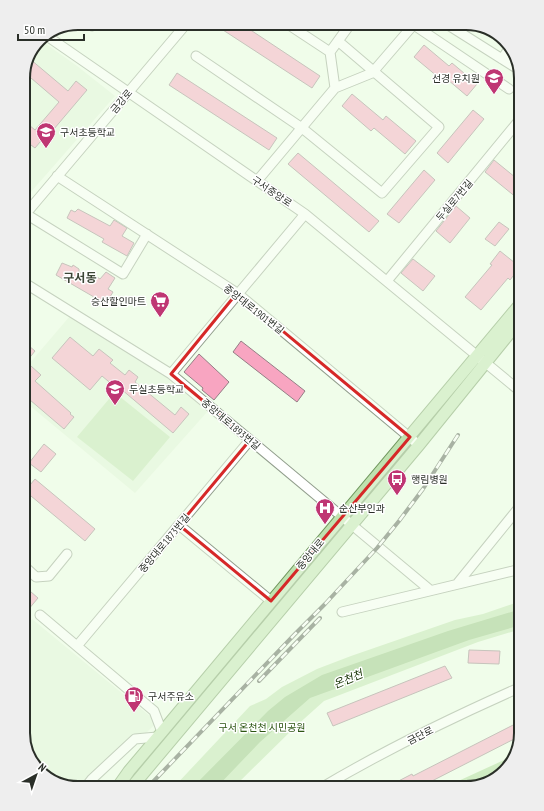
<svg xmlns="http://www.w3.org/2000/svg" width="544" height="811" viewBox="0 0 544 811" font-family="'PT Sans Narrow','Noto Sans KR',sans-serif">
  <rect width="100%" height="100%" fill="#f0fdea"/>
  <path fill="#e1f3d9" d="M39 39 77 66 115 96 23 201V75Z
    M70 316 170 378 207 412 135 493 23 400V371Z
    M32 619 157 722 92 788H75L48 779 30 760 23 733V630Z"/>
  <path fill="#bfe3af" d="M23 156 26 159 30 174 23 181Z
    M119 396 170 437 133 481 77 437 109 399Z
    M521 601V629L478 642 324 701 295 727 233 788H173L250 706 266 699 282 687 317 669 351 656 455 620 483 614Z"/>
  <path fill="#a9d894" d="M515 755 513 760 493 781 466 788H443Z"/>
  <path fill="#93c07e" d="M521 609V625L469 640 310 698 260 742 216 788H192L268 711 285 697 322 675 448 631Z"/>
  <path fill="#f8a5c1" stroke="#947e85" d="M228 23H240L320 76 312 88 223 30Z
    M424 45 449 66 452 63 477 84 467 96 441 74 438 77 414 57Z
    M30 59 68 91 76 81 87 90 48 136 46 135 35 148 23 139V120L35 130 59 102 24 72Z
    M177 73 277 138 269 150 169 85Z
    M352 94 383 120 386 116 416 141 405 154 374 128 371 131 342 106Z
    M473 110 484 119 448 163 437 153Z
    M298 153 379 221 369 232 288 164Z
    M494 160 521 182V193L517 198 485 172Z
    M424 170 435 180 399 223 387 214Z
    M456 206 470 218 450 243 436 231Z
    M78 209 110 226 114 220 127 228 122 236 134 243 127 256 102 242 104 239 67 218 71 210 75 212Z
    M499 222 509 229 495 246 485 239Z
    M500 251 520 267 510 280 508 278 481 310 465 297 492 265 490 264Z
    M413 259 435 276 423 291 401 273Z
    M62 263 72 267 73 265 79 269V272L92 280 95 281 97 277 100 279 106 272 115 278 108 289 113 292 106 304 56 275Z
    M70 337 93 356 99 349 113 360 110 363 125 375 129 370 138 377 135 382 175 415 181 407 189 414 173 433 121 389 120 391 102 376 90 390 52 358Z
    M23 341 35 351 23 366Z
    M241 341 305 391 297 402 233 352Z
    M199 354 229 382 214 400 202 390 203 388 184 372Z
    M31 366 41 375 35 381 71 413 70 414 74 417 64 429 23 394V376Z
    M44 444 56 454 41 472 29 463Z
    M35 479 95 529 85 541 25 491Z
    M23 585 38 598 28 610 23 606Z
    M469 650 500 651 499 664 468 663Z
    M445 666 452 678 333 726 327 713Z
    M521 721 520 736 428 783 427 781 413 788H385L412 774 413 776Z"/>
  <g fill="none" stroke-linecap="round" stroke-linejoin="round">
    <defs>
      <path id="minor" d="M88 23 92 26 94 23
        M286 23 330 52 351 23
        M445 23 518 69
        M414 25 509 89
        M47 36 305 214 521 392
        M330 52 335 88
        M196 56 302 128 382 193 439 127 338 41
        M502 59 510 47
        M57 176 237 293 414 441
        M257 181 335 88 372 73 415 23
        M26 214 123 274 147 234
        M23 217 187 23
        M387 281 521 118
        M23 282 171 374 430 590
        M171 374 305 214
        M179 525 271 601
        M23 565 36 577 49 576 67 554
        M457 584 521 505
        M342 612 521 569
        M40 615 154 711 162 732
        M77 646 250 440
        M85 788 92 779 135 739 157 737
        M321 788C385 750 453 717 521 687"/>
      <path id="major" d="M117 788 129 771 162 732 521 303
        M131 788 419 445 521 319"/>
    </defs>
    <use href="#minor" stroke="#929e8d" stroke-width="11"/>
    <use href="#major" stroke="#6f965d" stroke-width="13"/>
    <use href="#minor" stroke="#fff" stroke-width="9"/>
    <use href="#major" stroke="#bfe2af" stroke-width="11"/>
    <defs>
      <path id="rail" d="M259 681 320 618
        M147 788 295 634 325 604 377 548 399 521 423 489 458 435"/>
    </defs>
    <use href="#rail" stroke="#50574e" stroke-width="4"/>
    <use href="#rail" stroke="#fff" stroke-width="2.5" stroke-dasharray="8" stroke-linecap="butt"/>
  </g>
  <path d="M0 0H544V811H0ZM237 293 410 437 271 601 179 525 250 440 171 374Z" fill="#f0fdea" fill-opacity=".55" fill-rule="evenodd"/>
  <path fill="none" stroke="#d62828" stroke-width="3" stroke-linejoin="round" d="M237 293 410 437 271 601 179 525 250 440 171 374Z"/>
  <defs>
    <symbol id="school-pin" viewBox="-11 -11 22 30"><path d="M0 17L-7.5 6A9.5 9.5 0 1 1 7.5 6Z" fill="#bf3673" stroke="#fff"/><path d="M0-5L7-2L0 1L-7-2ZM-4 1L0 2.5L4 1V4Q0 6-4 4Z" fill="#fff"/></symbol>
    <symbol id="supermarket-pin" viewBox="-11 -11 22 30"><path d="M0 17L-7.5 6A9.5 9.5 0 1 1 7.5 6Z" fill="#bf3673" stroke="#fff"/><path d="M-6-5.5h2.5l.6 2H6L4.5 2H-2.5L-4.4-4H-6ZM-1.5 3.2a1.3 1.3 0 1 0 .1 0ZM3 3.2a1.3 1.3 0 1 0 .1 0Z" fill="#fff"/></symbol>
    <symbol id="bus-pin" viewBox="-11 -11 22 30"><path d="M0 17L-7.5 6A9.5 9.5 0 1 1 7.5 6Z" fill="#bf3673" stroke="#fff"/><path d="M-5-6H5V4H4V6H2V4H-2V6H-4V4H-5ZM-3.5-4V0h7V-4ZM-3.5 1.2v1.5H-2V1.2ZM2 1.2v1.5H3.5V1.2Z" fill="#fff"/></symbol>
    <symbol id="hospital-pin" viewBox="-11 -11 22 30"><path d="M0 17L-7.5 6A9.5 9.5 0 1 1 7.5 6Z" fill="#bf3673" stroke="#fff"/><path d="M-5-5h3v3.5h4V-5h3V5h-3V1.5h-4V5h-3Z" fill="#fff"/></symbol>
    <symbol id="fuel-pin" viewBox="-11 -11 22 30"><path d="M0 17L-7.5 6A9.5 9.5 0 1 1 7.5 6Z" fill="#bf3673" stroke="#fff"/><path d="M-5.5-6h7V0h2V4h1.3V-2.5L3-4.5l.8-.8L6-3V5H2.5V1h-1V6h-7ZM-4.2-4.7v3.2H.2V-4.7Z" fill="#fff"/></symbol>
  </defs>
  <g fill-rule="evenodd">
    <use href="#school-pin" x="483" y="67" width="22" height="30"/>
    <use href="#school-pin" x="35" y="121" width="22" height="30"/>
    <use href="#supermarket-pin" x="149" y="290" width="22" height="30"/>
    <use href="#school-pin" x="104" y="378" width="22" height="30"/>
    <use href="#bus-pin" x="386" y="468" width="22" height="30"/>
    <use href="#hospital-pin" x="314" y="497" width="22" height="30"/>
    <use href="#fuel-pin" x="123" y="685" width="22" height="30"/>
  </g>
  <g text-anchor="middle" stroke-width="3" stroke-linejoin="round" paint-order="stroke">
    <g font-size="10" fill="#2a2f28" stroke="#fff" text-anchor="start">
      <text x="480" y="82" text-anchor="end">선경 유치원</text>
      <text x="60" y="136">구서초등학교</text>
      <text x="146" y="305" text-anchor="end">승산할인마트</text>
      <text x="129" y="393">두실초등학교</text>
      <text x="411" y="483">행림병원</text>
      <text x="339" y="512">순산부인과</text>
      <text x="148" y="700">구서주유소</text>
    </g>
    <g font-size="10" fill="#2a2f28" stroke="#fff">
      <text transform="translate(121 101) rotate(-50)" y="4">금강로</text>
      <text transform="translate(272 191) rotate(34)" y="4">구서중앙로</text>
      <text transform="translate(454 200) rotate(-50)" y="4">두실로7번길</text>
      <text transform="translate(254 309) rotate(38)" y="4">중앙대로1901번길</text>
      <text transform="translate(231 424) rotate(40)" y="4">중앙대로1893번길</text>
      <text transform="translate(164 543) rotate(-50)" y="4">중앙대로1873번길</text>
      <text transform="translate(310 554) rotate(-50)" y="4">중앙대로</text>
      <text transform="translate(420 735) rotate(-27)" y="4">금단로</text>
    </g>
    <g font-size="10" fill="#2d5613" stroke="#fff">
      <text x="262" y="731">구서 온천천 시민공원</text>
    </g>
    <g font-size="11" font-style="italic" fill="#163304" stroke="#fff">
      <text transform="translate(348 679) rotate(-23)" y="4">온천천</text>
    </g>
    <g font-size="12" font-weight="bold" fill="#3c4637" stroke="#fff">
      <text x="80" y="282">구서동</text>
    </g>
  </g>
  <path d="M0 0H544V811H0ZM78 30H466A48 48 0 0 1 514 78V733A48 48 0 0 1 466 781H78A48 48 0 0 1 30 733V78A48 48 0 0 1 78 30Z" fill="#eee" fill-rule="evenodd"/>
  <path fill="none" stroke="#2a2f28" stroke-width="2" d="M78 30H466A48 48 0 0 1 514 78V733A48 48 0 0 1 466 781H78A48 48 0 0 1 30 733V78A48 48 0 0 1 78 30Z"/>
  <g transform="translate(36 775) rotate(40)" stroke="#ffffff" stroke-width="3" paint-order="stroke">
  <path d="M0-3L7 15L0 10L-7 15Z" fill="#2a2f28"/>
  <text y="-6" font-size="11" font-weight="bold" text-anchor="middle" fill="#2a2f28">N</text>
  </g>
  <path d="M18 34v6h66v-6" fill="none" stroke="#2a2f28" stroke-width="2"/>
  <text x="24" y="34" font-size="12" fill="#2a2f28" stroke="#ffffff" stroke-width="3" paint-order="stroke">50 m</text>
</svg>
